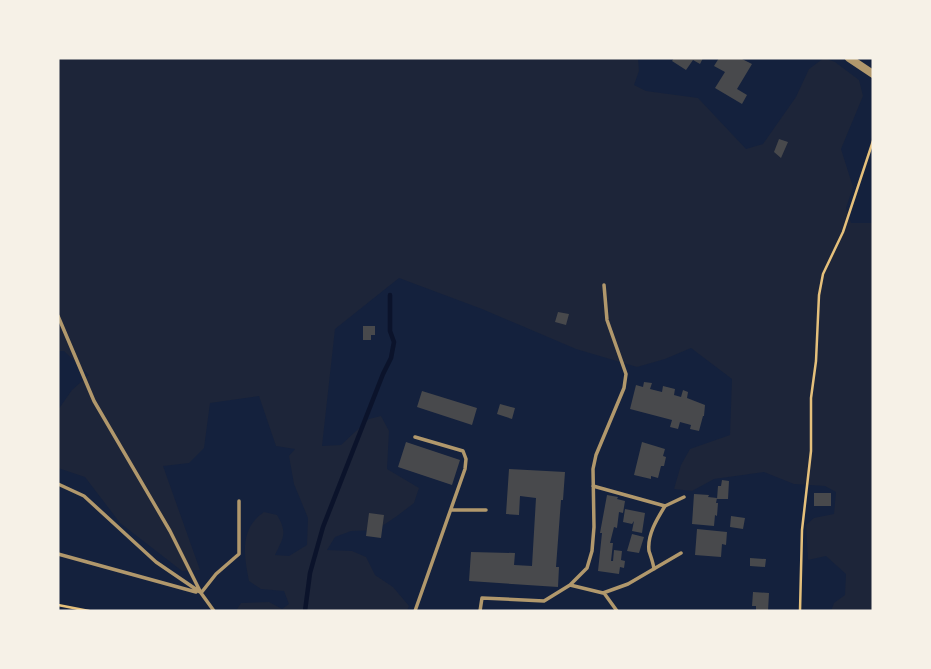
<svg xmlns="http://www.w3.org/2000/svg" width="931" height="669" viewBox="0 0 931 669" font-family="'PT Serif',serif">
  <rect width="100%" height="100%" fill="#14213d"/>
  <path fill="#1d2539" d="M58 58H638L639 71 634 85 646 91 698 98 746 149 763 144 796 97 809 69 824 58 835 62 859 80 863 96 841 149 853 187 846 208 851 223H873V611H831L834 603 845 595 846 574 826 556 808 560 806 525 814 518 834 514 836 492 825 486 794 484 764 472 714 479 692 491 674 489 681 465 690 449 730 435 732 379 691 348 665 359 637 367 576 349 482 309 399 278 335 329 322 446 341 445 369 419 381 416 389 431 387 469 419 488 414 503 397 516 376 530 351 531 335 537 327 550 352 551 366 557 375 575 393 587 409 606 407 611H236L241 603 269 602 282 609 289 604 284 591 261 589 249 581C244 556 239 529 264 512L277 515C288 533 283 538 275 555L289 556 307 545 308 518 294 484 289 456 295 449 276 446 259 396 210 403 204 448 189 463 163 466 200 570 182 571 120 523 85 477 58 468V410L72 390 89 375 64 351H58Z"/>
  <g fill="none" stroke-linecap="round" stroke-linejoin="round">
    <path stroke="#0b132b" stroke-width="4.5" d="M305 611 310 573 323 527 383 374 391 358 394 342 390 331V295"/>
  </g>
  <path fill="#48494c" d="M674 58H703L700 64 693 60 686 70 672 61Z
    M719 58H740L752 64 737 89 747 95 742 104 715 88 725 72 714 66Z
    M779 139 788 142 781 158 774 152Z
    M558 312 569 314 566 325 555 322Z
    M363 326H375V335H371V340H363Z
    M644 382 652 383 650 389 662 392 663 386 675 389 674 395 681 397 683 390 688 392 687 398 705 405 704 416H703L699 431 690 429 691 425 680 422 678 429 670 427 672 420 630 409 636 385 643 387Z
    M422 391 477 408 472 425 417 407Z
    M500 404 515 408 512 419 497 414Z
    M406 442 460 460 452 485 398 467Z
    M642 442 665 449 663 456 666 457 664 466H661L658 478 651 476V479L634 475Z
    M509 469 565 472 563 500H561L556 567H559L558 587 469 581 471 552 515 553 514 565 532 566 536 498 520 496 519 515 506 514Z
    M722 480 729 481 728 499H717L718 486H721Z
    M814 493H831V506H814Z
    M694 494 709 495 708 497 717 498 716 503H718L717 516 715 515 714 526 692 524Z
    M607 495 618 497 617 499 625 501 623 513 619 512 617 528 614 527 610 543H613L611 561H613L614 550 622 551 621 560 625 561 624 568 620 567 619 574 598 571 602 533H600Z
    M625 509 645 513 642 533 632 531 634 521 632 524 623 522Z
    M369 513 384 515 381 538 366 536Z
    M731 516 745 518 743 529 730 527Z
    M697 529 727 532 726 545 722 544 721 557 695 555Z
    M632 534 644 537 639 553 627 551Z
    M750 558 766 559 765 567 750 566Z
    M753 592 769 593 768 611H756V606H752Z"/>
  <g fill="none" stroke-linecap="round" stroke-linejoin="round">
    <path stroke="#e5c07b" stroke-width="2.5" d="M58 605 89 611
      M800 611 802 530 811 451V398L816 361 819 295 823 274 843 232 873 141"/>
    <path stroke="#b1986c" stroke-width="3.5" d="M58 316 94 401 170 531 201 593 214 611
      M415 437 463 451 466 459 465 469 415 611
      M58 484 84 496 156 562 200 592
      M593 486 665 506 684 497
      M451 510H486
      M58 554 196 592
      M654 569C653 562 651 557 649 551 647 535 657 519 665 506
      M570 585 587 568 592 551 594 527 593 469 596 455 624 388 626 374 607 320 604 285
      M201 593 216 574 239 554V501
      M604 593 617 611
      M480 611 482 598 544 601 570 585 603 593 628 584 681 553"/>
    <path stroke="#b1986c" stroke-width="8" d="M849 58 873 74"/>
  </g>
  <rect width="931" height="669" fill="none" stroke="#f6f1e7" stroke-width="119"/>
</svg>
